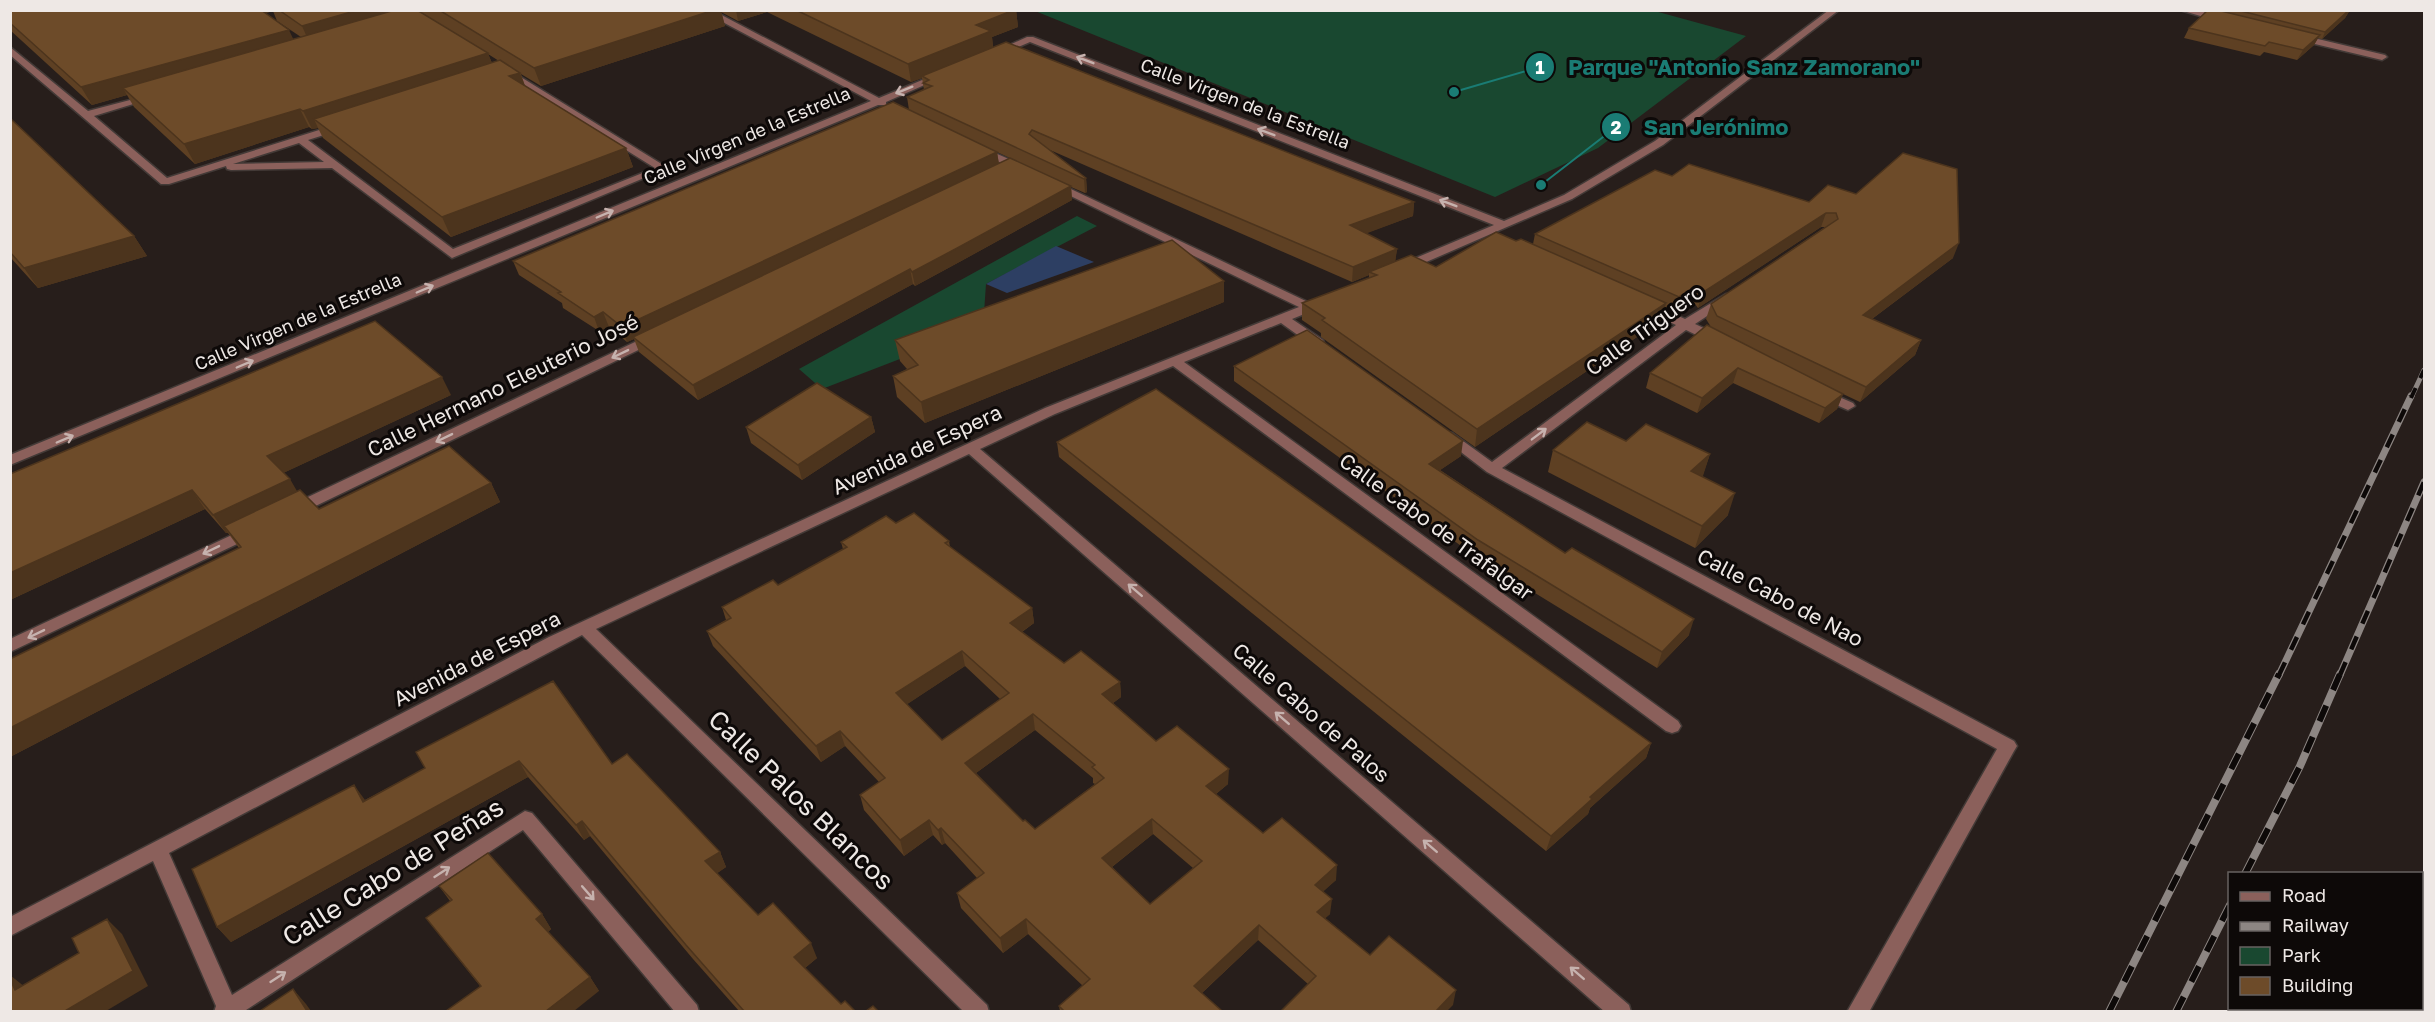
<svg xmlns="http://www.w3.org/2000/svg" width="2435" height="1022" viewBox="0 0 2435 1022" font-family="'Golos Text',sans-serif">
  <rect width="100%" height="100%" fill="#271e1b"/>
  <path fill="#194830" d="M1651 10 1746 36 1598 148 1495 197 1035 11Z
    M1077 216 1097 226 986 284 983 327 822 389 799 369Z
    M2422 877 2424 878V1000L2422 999Z"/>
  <path fill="#2d3f63" d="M1056 246 1094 262 1007 293 986 284Z"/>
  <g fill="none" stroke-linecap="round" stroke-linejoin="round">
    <defs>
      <path id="minor" d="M700 10H712L879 98 939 73 947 75 886 102V105H878L10 465V455L871 101Z
        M1829 10H1839L1663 145 1572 199 1403 272 1397 268 1399 265 1494 225 1030 42 1000 55 992 53 1027 37H1033L1504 221 1564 195 1655 141Z
        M2180 10H2197L2225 19 2221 22Z
        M2297 34 2385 55 2387 57 2382 60 2294 39V35Z
        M10 47 88 111 153 94V98L94 116 167 178 335 125H343V129L308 140 453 249 655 168 505 75V71H511L668 168 452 258 332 168 231 170 227 169 226 166 169 184H161L10 55ZM299 143 324 162 233 164Z
        M979 146 1027 167 1028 169 1027 171H1019L975 151 974 149Z
        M1052 180 1310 303 1324 300 1326 303 1324 306 1292 319 1323 340 1324 343 1323 346H1313L1281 323 1184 362 1678 721 1681 726 1678 731 1672 733 1666 731 1173 366 1055 414 980 449 1629 1005 1631 1012H1605L969 454 596 629 987 1005 989 1012H964L582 635 169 853 232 995 525 811 532 813 697 1005 699 1012H675L523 830 243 1012H214L216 1006 153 861 10 936V917L549 637 1045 408 1299 307 1048 185 1047 183Z
        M1726 294 1730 295 1732 298 1730 301 1695 324 1721 336 1722 339 1721 342H1711L1686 330 1502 468 2014 741 2017 746 2014 751 1869 1012H1847L1997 749 1487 472 1440 436 1447 432 1452 433 1492 462 1676 325 1642 309 1640 306 1642 303H1650L1685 319Z
        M654 333 659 334 660 337 659 340 299 514H289L287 510 289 506Z
        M1823 390 1853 403 1855 406 1848 410 1818 397 1816 394 1818 391Z
        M251 526 259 531 256 535 10 652V639Z"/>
    </defs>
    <use href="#minor" stroke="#433a37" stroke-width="3"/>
    <use href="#minor" fill="#8b605b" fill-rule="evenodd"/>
    <defs>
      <path id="rail-far2" d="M2411 398 2424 370"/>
      <path id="rail-far1" d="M2279 675 2411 396
        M2340 675 2424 482"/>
      <path id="rail" d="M2245 874 2300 766 2340 674
        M2109 1012 2279 674
        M2176 1012 2230 905"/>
    </defs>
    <use href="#rail-far2" stroke="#8d8683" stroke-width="5"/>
    <use href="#rail-far1" stroke="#8d8683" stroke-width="7"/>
    <use href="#rail" stroke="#8d8683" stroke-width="8"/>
    <use href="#rail-far2" stroke="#0d0908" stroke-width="4" stroke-dasharray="11" stroke-linecap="butt"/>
    <use href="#rail-far1" stroke="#0d0908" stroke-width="4.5" stroke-dasharray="14" stroke-linecap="butt"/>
    <use href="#rail" stroke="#0d0908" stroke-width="6" stroke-dasharray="17" stroke-linecap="butt"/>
  </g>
  <path fill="#5e4023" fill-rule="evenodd" d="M10 10 293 40 301 37 277 21 273 11 266 13 263 10H1016L1018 27 992 37 993 47 1414 202 1413 216 1366 233 1397 249 1395 261 1436 267 1516 241 1533 244 1535 234 1672 176 1809 202 1953 258 1872 319 1921 340 1915 355 1860 402 1843 394 1837 409 1819 423 1733 383 1697 413 1646 388 1650 373 1711 327 1706 319 1711 304 1825 227H1821L1698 308 1692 300 1675 312 1665 308 1662 320 1475 447 1321 337V333L1302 320V303L1369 278V275L1352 282 1050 150 1086 178 1087 192 1085 193 1071 187 1072 200 963 260 915 286 913 284 698 400 639 352 634 339 627 342 609 327 599 331 563 308 562 303 519 275 513 261 909 110 907 97 924 90 922 78 911 82 767 12 738 21 721 12 725 26 541 86 521 74 525 86 626 148 633 167 451 237 323 138 318 128 312 129 309 127 195 164 134 107 127 95 92 105 10 30ZM488 54 499 61 492 63ZM997 152 1010 158 999 164Z
    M2208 10H2350L2345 18 2322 39 2318 38 2314 45 2297 60 2264 52 2260 56 2184 38 2189 28Z
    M10 118 134 236 147 256 38 288 10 257Z
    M1224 302 925 423 897 397 893 376 907 369 900 361 895 340Z
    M1234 366 1461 456 1440 470 1689 635 1657 668 1475 556 1234 381Z
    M451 395 283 473 297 492 319 509 491 483 500 502 10 757V659L239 548 228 533H226L205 509 10 600V474Z
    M871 417 875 432 802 480 751 443 746 427Z
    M1626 441 1710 454 1702 477 1728 515 1695 548 1548 472 1553 450Z
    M1057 442 1651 743 1646 758 1590 808 1588 814 1546 851 1059 457Z
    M896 523 949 541 950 547 1032 608 1034 623 1022 632 1064 663 1120 682 1121 697 1113 703 1156 741 1228 784 1216 794 1263 833 1336 880 1323 891 1330 914 1325 918 1370 955 1453 1005 1308 984 1258 940 1202 993 1222 1011H1060L1059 1006 1083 986 1028 934 1003 953 961 908 957 893 977 878 945 843 942 845 933 835 904 856 864 810 860 795 879 782 845 746 821 762 713 646 707 631 726 620 722 607 778 585 843 549 841 542ZM965 666 1000 699 942 740 907 704ZM1035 730 1093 778V783L1095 784 1035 829 1023 821 976 773ZM1153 834 1193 868 1150 904 1112 867Z
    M416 752 612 764 720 852 726 867 717 873 758 915 817 958 805 968 841 1004 855 1011H739L693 959 590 836 584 840 528 777 231 942 217 927 365 800 425 768Z
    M439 886 542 914 551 929 548 932 590 977 599 991 480 986 426 918 450 901Z"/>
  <path fill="#4c341d" d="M265 10H272L273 11 266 13Z
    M358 10H404L310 44 302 26Z
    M714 10H721L725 26 541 86 534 68Z
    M736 10H767V12L738 21Z
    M1014 10H1016L1018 27 992 37 993 48 922 76V78L911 82 908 64 976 25Z
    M2349 10H2350L2345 18 2322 39 2325 32Z
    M289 30 297 47 123 88 127 95 92 105 81 87Z
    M2320 35 2314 45 2297 60 2303 50Z
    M488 53 495 71 314 119 318 128 312 129 303 111Z
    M520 73 527 91 509 76Z
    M300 109 309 127 195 164 184 144Z
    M626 148 633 167 451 237 442 217Z
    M997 152 999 165 633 337 634 339 627 342 622 327Z
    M1086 178 1087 192 1085 193 1084 179Z
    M1071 186 1072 200 963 260 915 286 912 272Z
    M1414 202 1413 216 1349 240 1350 225Z
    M1826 213 1821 227 1698 308 1702 293Z
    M134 236 147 256 38 288 24 268Z
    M1959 243 1953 258 1857 330 1863 315Z
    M1397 249 1395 264 1369 272V275L1352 282 1353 267Z
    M910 269 913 284 698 400 693 385Z
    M1224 281V302L925 423 921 402Z
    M1696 286 1692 300 1675 312 1679 297Z
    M1666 303 1662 320 1475 447 1477 429Z
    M603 312 609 327 599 331 594 317Z
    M1921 340 1915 355 1860 402 1866 387Z
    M1738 368 1733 383 1697 413 1702 398Z
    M442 377 451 395 279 475 267 456Z
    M1843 394 1837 409 1819 423 1825 408Z
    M871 417 875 432 802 480 798 465Z
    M1463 441 1461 456 1427 479 1429 464Z
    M1710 454 1703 476 1684 493 1691 471Z
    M290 479 301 498 224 526 228 533H226L213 515Z
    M491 483 500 502 10 757V728Z
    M192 490 205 509 10 600V573Z
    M1735 493 1728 515 1695 548 1702 526Z
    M1032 608 1034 623 1013 638 1010 623Z
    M1694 619 1689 635 1657 668 1662 652Z
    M962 651 965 666 900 709 896 693Z
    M1120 682 1121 697 1104 710 1102 694Z
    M1033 714 1035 730 969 778 965 763Z
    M840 731 845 746 821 762 816 746Z
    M1651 743 1646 758 1590 808 1588 814 1546 851 1551 836 1590 797Z
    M519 761 528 777 231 942 217 927Z
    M1229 769 1228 784 1206 802V786Z
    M354 785 365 800 363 802Z
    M1152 819 1153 834 1104 873 1102 858Z
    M929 820 933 835 904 856 900 840Z
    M582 821 590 836 584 840 576 825Z
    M941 828 945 843 942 845 938 830Z
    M720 852 726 867 712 877 705 861Z
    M1337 865 1336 880 1314 900 1315 885Z
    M1332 899 1330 914 1316 927 1317 912Z
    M542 914 551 929 546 934 536 919Z
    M107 919 122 934 148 986 106 1011H65Z
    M1026 919 1028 934 1003 953 1000 938Z
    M1259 925 1258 940 1194 1000V986Z
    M811 943 817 958 800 972 794 957Z
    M10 975 25 987 15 990 10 979Z
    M590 977 599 991 574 1011H546Z
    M293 989 306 1004 311 1011H307Z
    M1456 990 1453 1005 1447 1011H1436Z"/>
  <path fill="#6d4b29" stroke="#4c341d" stroke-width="1.5" fill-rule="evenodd" d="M10 10H261L289 30 81 87 10 23Z
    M279 10H358L302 26Z
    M395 10H417L488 53 303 111 300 109 184 144 123 88Z
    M439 10H714L534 68Z
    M796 10H1014L976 25 991 31 908 64Z
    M2208 10H2217L2320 35 2303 50 2269 42 2265 46 2189 28Z
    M2237 10H2349L2325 32Z
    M1006 42 1414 202 1350 225 1397 249 1353 267 1032 130 1029 134 1086 178 1084 179 907 97 932 86 923 83 929 80 922 76Z
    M500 60 520 73 509 76 626 148 442 217 314 119Z
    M893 102 997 152 622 327 603 312 594 317 558 293 561 292 513 261Z
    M10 118 134 236 24 268 10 252Z
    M1903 153 1957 169 1959 243 1863 315 1921 340 1866 387 1717 316 1711 304 1838 219 1836 213H1826L1702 293 1696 286 1679 297 1535 234 1655 170 1672 176 1689 164 1809 202 1828 185 1856 194Z
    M1010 158 1071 186 961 246 912 272 910 269 693 385 633 337Z
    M1496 232 1516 241 1521 239 1666 303 1477 429 1322 320 1325 318 1302 303 1377 275 1369 272 1411 255 1436 267Z
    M1172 240 1224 281 921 402 893 376 918 365 895 340Z
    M375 321 442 377 267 456 290 479 213 515 192 490 10 573V474Z
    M1707 325 1843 394 1825 408 1738 368 1702 398 1650 373Z
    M1307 330 1463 441 1429 464 1565 553 1572 548 1694 619 1662 652 1478 540 1234 366Z
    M817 383 871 417 798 465 746 427Z
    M1156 389 1651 743 1590 797 1592 799 1551 836 1057 442Z
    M1587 422 1626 441 1646 424 1710 454 1691 471 1735 493 1702 526 1553 450Z
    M449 446 491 483 10 728V659L241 547 224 526 300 490 319 509Z
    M914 513 949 541 945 543 1032 608 1010 623 1064 663 1081 651 1120 682 1102 694 1156 741 1177 726 1229 769 1206 786 1263 833 1282 818 1337 865 1315 885 1332 899 1317 912 1370 955 1389 936 1456 990 1436 1011H1281L1316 976 1259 925 1194 986 1222 1011H1064L1059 1006 1090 979 1026 919 1000 938 957 893 984 873 941 828 938 830 929 820 900 840 860 795 885 778 840 731 816 746 707 631 731 618 722 607 773 580 778 585 847 547 841 542 886 516 896 523ZM962 651 1009 693 942 740 896 693ZM1033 714 1095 765 1092 767 1104 778 1035 829 1025 820 1023 821 965 763ZM1152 819 1202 861 1150 904 1102 858Z
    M553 681 612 764 627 754 720 852 705 861 758 915 773 903 811 943 794 957 841 1004 845 1001 855 1011H744L686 945 582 821 576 825 519 761 217 927 192 869 354 785 363 802 425 768 416 752Z
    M488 853 542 914 536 919 590 977 546 1011H446L481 986 426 918 452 900 439 886Z
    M107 919 133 971 65 1011H10V979L15 990 79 953 72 938Z
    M293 989 307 1011H260Z
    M873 1006 878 1011H866Z"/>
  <defs><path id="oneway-shaft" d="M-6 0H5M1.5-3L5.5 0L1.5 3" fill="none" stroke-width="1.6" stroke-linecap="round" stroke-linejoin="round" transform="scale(1.5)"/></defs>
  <g stroke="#c6b2ae">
    <use href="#oneway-shaft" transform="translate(1085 60) rotate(-159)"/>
    <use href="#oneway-shaft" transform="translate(904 90) rotate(158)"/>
    <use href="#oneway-shaft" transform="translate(1266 132) rotate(-159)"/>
    <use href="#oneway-shaft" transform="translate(1448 203) rotate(-159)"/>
    <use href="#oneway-shaft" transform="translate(605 214) rotate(-23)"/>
    <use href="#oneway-shaft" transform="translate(425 289) rotate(-23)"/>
    <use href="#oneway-shaft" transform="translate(620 354) rotate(154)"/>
    <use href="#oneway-shaft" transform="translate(245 364) rotate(-23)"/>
    <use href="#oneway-shaft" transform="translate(1539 434) rotate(-37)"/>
    <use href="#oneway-shaft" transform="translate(444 438) rotate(154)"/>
    <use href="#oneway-shaft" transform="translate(65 439) rotate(-23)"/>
    <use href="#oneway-shaft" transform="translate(211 550) rotate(154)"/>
    <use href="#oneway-shaft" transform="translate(1135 590) rotate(-139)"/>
    <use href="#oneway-shaft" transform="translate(36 634) rotate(154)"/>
    <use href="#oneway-shaft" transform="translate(1282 718) rotate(-139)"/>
    <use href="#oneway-shaft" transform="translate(1430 846) rotate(-139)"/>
    <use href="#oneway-shaft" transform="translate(442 872) rotate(-33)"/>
    <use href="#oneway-shaft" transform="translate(588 893) rotate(49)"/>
    <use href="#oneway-shaft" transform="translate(1577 973) rotate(-139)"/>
    <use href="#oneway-shaft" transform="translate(278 977) rotate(-33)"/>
  </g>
  <g text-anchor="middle" stroke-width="6" stroke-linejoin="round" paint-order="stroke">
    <g font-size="18" fill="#eee8e5" stroke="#0d0908">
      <text transform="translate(1245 104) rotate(21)" y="6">Calle Virgen de la Estrella</text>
      <text transform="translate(747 136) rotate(-23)" y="6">Calle Virgen de la Estrella</text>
      <text transform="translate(298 322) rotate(-23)" y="6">Calle Virgen de la Estrella</text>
    </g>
    <g font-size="21" fill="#eee8e5" stroke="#0d0908">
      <text transform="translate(1645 330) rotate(-36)" y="7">Calle Triguero</text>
      <text transform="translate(503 386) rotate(-26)" y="7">Calle Hermano Eleuterio José</text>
      <text transform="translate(917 450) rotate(-25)" y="7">Avenida de Espera</text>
      <text transform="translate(1436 527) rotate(36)" y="7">Calle Cabo de Trafalgar</text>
      <text transform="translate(1780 598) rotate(28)" y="7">Calle Cabo de Nao</text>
      <text transform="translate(477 659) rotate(-27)" y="7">Avenida de Espera</text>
      <text transform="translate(1311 713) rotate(41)" y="7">Calle Cabo de Palos</text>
    </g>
    <g font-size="26" fill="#eee8e5" stroke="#0d0908">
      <text transform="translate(801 800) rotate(44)" y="9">Calle Palos Blancos</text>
      <text transform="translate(393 872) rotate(-32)" y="9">Calle Cabo de Peñas</text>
    </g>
  </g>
  <path fill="none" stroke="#1a7c74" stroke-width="2" d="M1454 92L1540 67M1541 185L1616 127"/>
  <g fill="#1a7c74" stroke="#0d0908" stroke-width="2">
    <circle cx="1454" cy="92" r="6"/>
    <circle cx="1541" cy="185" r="6"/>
    <circle cx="1540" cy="67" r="15"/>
    <circle cx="1616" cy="127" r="15"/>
  </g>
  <g font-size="18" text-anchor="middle" font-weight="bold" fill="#fff">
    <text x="1540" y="74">1</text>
    <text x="1616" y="134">2</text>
  </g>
  <g font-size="22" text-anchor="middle" font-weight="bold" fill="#1a7c74" stroke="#0d0908" stroke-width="6" stroke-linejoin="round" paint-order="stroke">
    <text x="1744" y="75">Parque "Antonio Sanz Zamorano"</text>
    <text x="1716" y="135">San Jerónimo</text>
  </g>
  <rect width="2435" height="1022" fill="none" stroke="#eee8e5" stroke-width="24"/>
  <rect x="2228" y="872" width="195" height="138" fill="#0d0908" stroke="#676260" stroke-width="1.5"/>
  <rect x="2240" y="892" width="30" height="9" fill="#8b605b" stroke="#676260" stroke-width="1.5"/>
  <text x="2282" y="902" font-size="18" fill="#eee8e5">Road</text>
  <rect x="2240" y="922" width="30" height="9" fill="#8d8683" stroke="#676260" stroke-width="1.5"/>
  <text x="2282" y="932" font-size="18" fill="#eee8e5">Railway</text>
  <rect x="2240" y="947" width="30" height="18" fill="#194830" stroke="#676260" stroke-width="1.5"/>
  <text x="2282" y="962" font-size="18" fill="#eee8e5">Park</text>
  <rect x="2240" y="977" width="30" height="18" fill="#6d4b29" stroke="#676260" stroke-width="1.5"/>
  <text x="2282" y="992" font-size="18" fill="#eee8e5">Building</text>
</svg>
